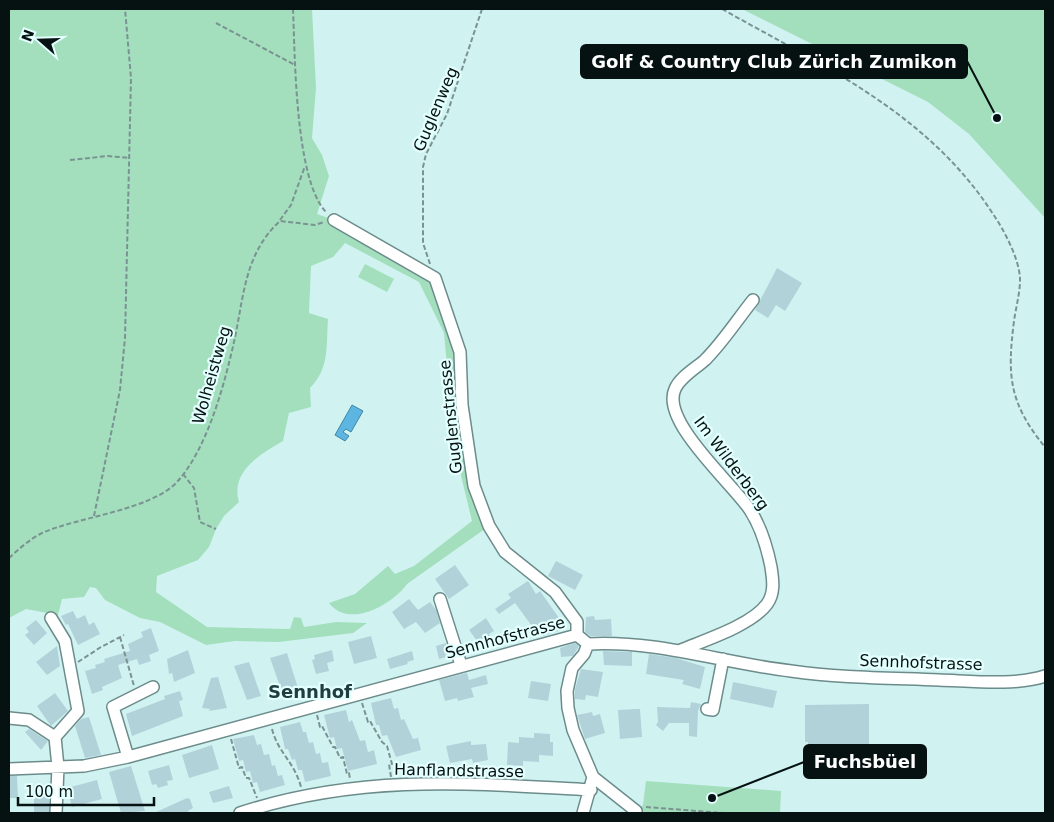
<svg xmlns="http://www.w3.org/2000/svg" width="1054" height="822" viewBox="0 0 1054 822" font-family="'DejaVu Sans',sans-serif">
  <rect width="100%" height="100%" fill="#d0f3f2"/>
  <path fill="#a3dfbd" d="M9 9H312L316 88 312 138 322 155 329 176 317 214 334 220 435 278 454 331 474 486 489 526 407 584C392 605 349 629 329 603L355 594 388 566 395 574 414 566 472 521 455 451 444 333 419 282 345 243 333 257 311 266 309 313 328 319C326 345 330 368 310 388L311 407 289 413 283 441C261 454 230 471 239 502L224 516 216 529 209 547 198 560 157 576 156 592 207 627 290 629 294 617 301 618 304 627 336 622 367 623 353 633 279 642 235 641 206 645 160 622 140 618 105 600 96 588 90 587 84 597 62 599 58 615 26 609 9 618Z
    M742 9H1045V218L969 134 928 102Z
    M365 264 394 279 387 292 358 277Z
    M646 781 781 791 780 813H633L643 805Z"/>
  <path fill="#5db6e2" stroke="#4385a4" d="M352 405 363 411 351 432 346 429 343 432 349 436 345 441 335 435Z"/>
  <path fill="#b2d2da" d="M777 268 802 283 785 311 776 305 768 318 755 310Z
    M556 561 583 575 575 590 548 576Z
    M455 565 469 585 449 599 435 579Z
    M528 581 536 594 540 591 559 618 556 620 564 629 543 636 540 632 537 633 515 603 499 614 495 609 511 598 508 594Z
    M409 599 418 610 430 602 436 610 440 623 425 633 416 622 404 629 392 612Z
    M73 611 77 619 85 615 89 625 94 622 100 634 78 645 68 624 66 625 61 616Z
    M594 616 595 620 611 619 612 636H591L585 632 586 617Z
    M486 618 494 631 489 634 491 638 480 645 469 630Z
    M36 620 47 633 34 645 25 635 29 632 26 628Z
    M151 628 159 651 149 655 151 661 139 665 137 659 118 665 122 678 102 687 103 690 92 694 85 671 96 668 95 665 105 662 104 659 130 651 128 644 143 637 141 632Z
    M371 636 377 658 354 664 348 642Z
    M446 643 450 656 439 659 436 646Z
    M575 643 579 646 573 656 561 657 560 648Z
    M57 646 60 666 47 675 36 662Z
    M188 650 195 673 174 682 172 673 169 674 167 659Z
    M332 650 334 661 327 663 329 671 316 674 312 660 315 659 314 655Z
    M412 651 414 660 407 662 408 664 390 669 387 659Z
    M603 651 632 652V666L604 665Z
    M287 653 298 688 282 692 270 658Z
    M649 654 676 658 705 667 700 689 682 684 684 680 646 674Z
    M249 662 261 696 247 700 234 666Z
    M581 669 603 672 598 697 586 695 585 700 575 699V689Z
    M467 673 469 680 486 675 488 684 471 688 474 697 458 701 457 698 445 701 439 680Z
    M218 677 227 708 209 711 210 709 202 708 211 678Z
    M531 681 551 684 548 701 528 698Z
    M733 682 777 691 773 708 730 699Z
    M180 691 183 700 179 701 183 716 132 736 126 714 165 699 164 696Z
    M55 693 68 711 51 726 37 706Z
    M391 698 394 709 398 708 401 720 404 719 413 739 418 738 421 750 396 757 387 735 382 736 379 725H376L371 703Z
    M691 702 701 704 698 711 697 737 689 736V723H669L663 731 656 725 658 722 657 707 690 708Z
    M869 704V760H819V749H808V742H805V705Z
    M636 709H640L642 737 620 739 618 710Z
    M346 710 349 722 352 720 360 741 365 740 368 752 374 750 377 764 348 771 342 748 337 749 334 737 330 738 324 715Z
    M592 712 593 716 600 714 605 733 585 739 577 715Z
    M89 717 101 755 85 758 75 726 81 719Z
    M300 722 303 732H306L309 743 313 742 316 754 320 753 322 763 328 762 331 776 305 782 302 770H298L295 759 292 760 288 749H285L280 727Z
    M29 729 48 741 41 750 25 732Z
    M534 733 550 734V742H553V756L539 755V762L523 761V766L507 765 508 742 519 743V737L534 738Z
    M254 735 257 745 261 744 264 755 269 754 272 766 275 765 278 776 282 775 285 785 260 792 257 782 253 783 250 771 246 772 243 760 239 761 233 739Z
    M471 741V745L486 744 488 760 473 763 472 759 450 763 446 746Z
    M212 745 219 769 189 778 182 755Z
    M169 765 173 780 167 781 168 785 158 788 156 784 152 785 148 771Z
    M131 766 145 811 121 813 109 772Z
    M9 776H17L18 798H9Z
    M97 780 102 799 72 807 67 788Z
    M229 786 233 798 213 803 209 792Z
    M34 796H49V813H34Z
    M187 798 190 799 193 808 188 811 189 813H154Z"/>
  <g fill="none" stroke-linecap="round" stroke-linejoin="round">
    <defs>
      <path id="minor" d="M334 220 435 278 460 352 462 405 474 486 489 526 505 552 555 592 577 622V635
        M440 599 461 665
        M51 618 65 641 78 711 55 737 58 767 56 813
        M681 650C705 640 752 625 767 604 775 593 773 580 771 567 767 547 761 527 750 510 733 484 660 421 675 389 680 377 696 368 705 360 723 342 737 320 753 300
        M707 709 713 710 723 659
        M9 718 29 720 55 737
        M128 757 113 707 153 687
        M9 769 84 766 128 757 577 635 588 644C658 640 722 663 791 671 840 678 890 678 939 680 971 681 1015 686 1045 676
        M593 777 636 811
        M240 813C360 774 468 783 591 790
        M583 813 593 777 573 730 568 708 567 691 572 668 584 654 588 644"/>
    </defs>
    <use href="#minor" stroke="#6c8c8b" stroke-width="14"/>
    <path stroke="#7a9392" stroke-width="2" stroke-dasharray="5 2.5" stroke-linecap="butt" d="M293 9C295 55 295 180 326 212
      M722 9C823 66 928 113 993 214 1004 230 1020 260 1020 280 1020 293 1016 307 1014 321 1007 376 1009 403 1045 447
      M216 23 295 65
      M70 160 108 156 129 158
      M280 220 291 205 305 166
      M430 264 423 243V167L426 154 447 114 482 9
      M183 474 194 488 200 522 216 529
      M94 516 120 390 125 338 131 78 125 9
      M9 558C19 549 30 539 42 533 78 517 151 510 177 482 207 449 224 386 234 342 244 297 244 254 280 221L315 225 324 222
      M120 637 134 686
      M78 662 101 647 124 635
      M362 703 368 722 370 721 382 742 387 746 392 764H389L391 777
      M317 715 320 727 322 726 333 747H335L340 758 343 757 347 774 349 773 350 779
      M272 729C278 753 294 761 301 787
      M231 739 239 768 242 767 246 778H249L257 798
      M646 807 723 813"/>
    <use href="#minor" stroke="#fff" stroke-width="11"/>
  </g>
  <g text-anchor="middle" stroke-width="4.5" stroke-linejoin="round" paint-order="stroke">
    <g font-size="16" fill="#061212" stroke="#e3fffe">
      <text transform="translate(435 109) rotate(-67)" y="6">Guglenweg</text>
      <text transform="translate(211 375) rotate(-74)" y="6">Wolheistweg</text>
      <text transform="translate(450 417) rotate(-96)" y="6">Guglenstrasse</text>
      <text transform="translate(732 463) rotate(53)" y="6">Im Wilderberg</text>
      <text transform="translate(505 637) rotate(-15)" y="6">Sennhofstrasse</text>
      <text transform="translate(921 662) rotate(2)" y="6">Sennhofstrasse</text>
      <text transform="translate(459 770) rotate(1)" y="6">Hanflandstrasse</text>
    </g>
    <g font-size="18" font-weight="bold" fill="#203e3e" stroke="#e3fffe">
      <text x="310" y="698">Sennhof</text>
    </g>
  </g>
  <path fill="none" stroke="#061212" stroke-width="2" d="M997 118L967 61M712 798L804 762"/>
  <g fill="#061212" stroke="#e3fffe" stroke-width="2">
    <circle cx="997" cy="118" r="5"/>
    <circle cx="712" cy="798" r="5"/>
  </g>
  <g fill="#061212" stroke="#061212" stroke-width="2">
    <rect x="581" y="45" width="386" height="33" rx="5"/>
    <rect x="804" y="745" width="122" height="33" rx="5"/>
  </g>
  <g font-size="18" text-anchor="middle" font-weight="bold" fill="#fff">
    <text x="774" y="68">Golf &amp; Country Club Zürich Zumikon</text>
    <text x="865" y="768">Fuchsbüel</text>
  </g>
  <rect width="1054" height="822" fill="none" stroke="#061212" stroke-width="20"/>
  <g transform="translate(40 40) rotate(290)" stroke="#e3fffe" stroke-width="4" paint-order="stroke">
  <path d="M0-4L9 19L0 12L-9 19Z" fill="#061212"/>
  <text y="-8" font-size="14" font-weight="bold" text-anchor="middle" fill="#061212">N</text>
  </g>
  <path d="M18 797v8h136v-8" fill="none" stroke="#061212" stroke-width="2.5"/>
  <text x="25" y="797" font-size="15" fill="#061212" stroke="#e3fffe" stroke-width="4" paint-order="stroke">100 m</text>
</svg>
